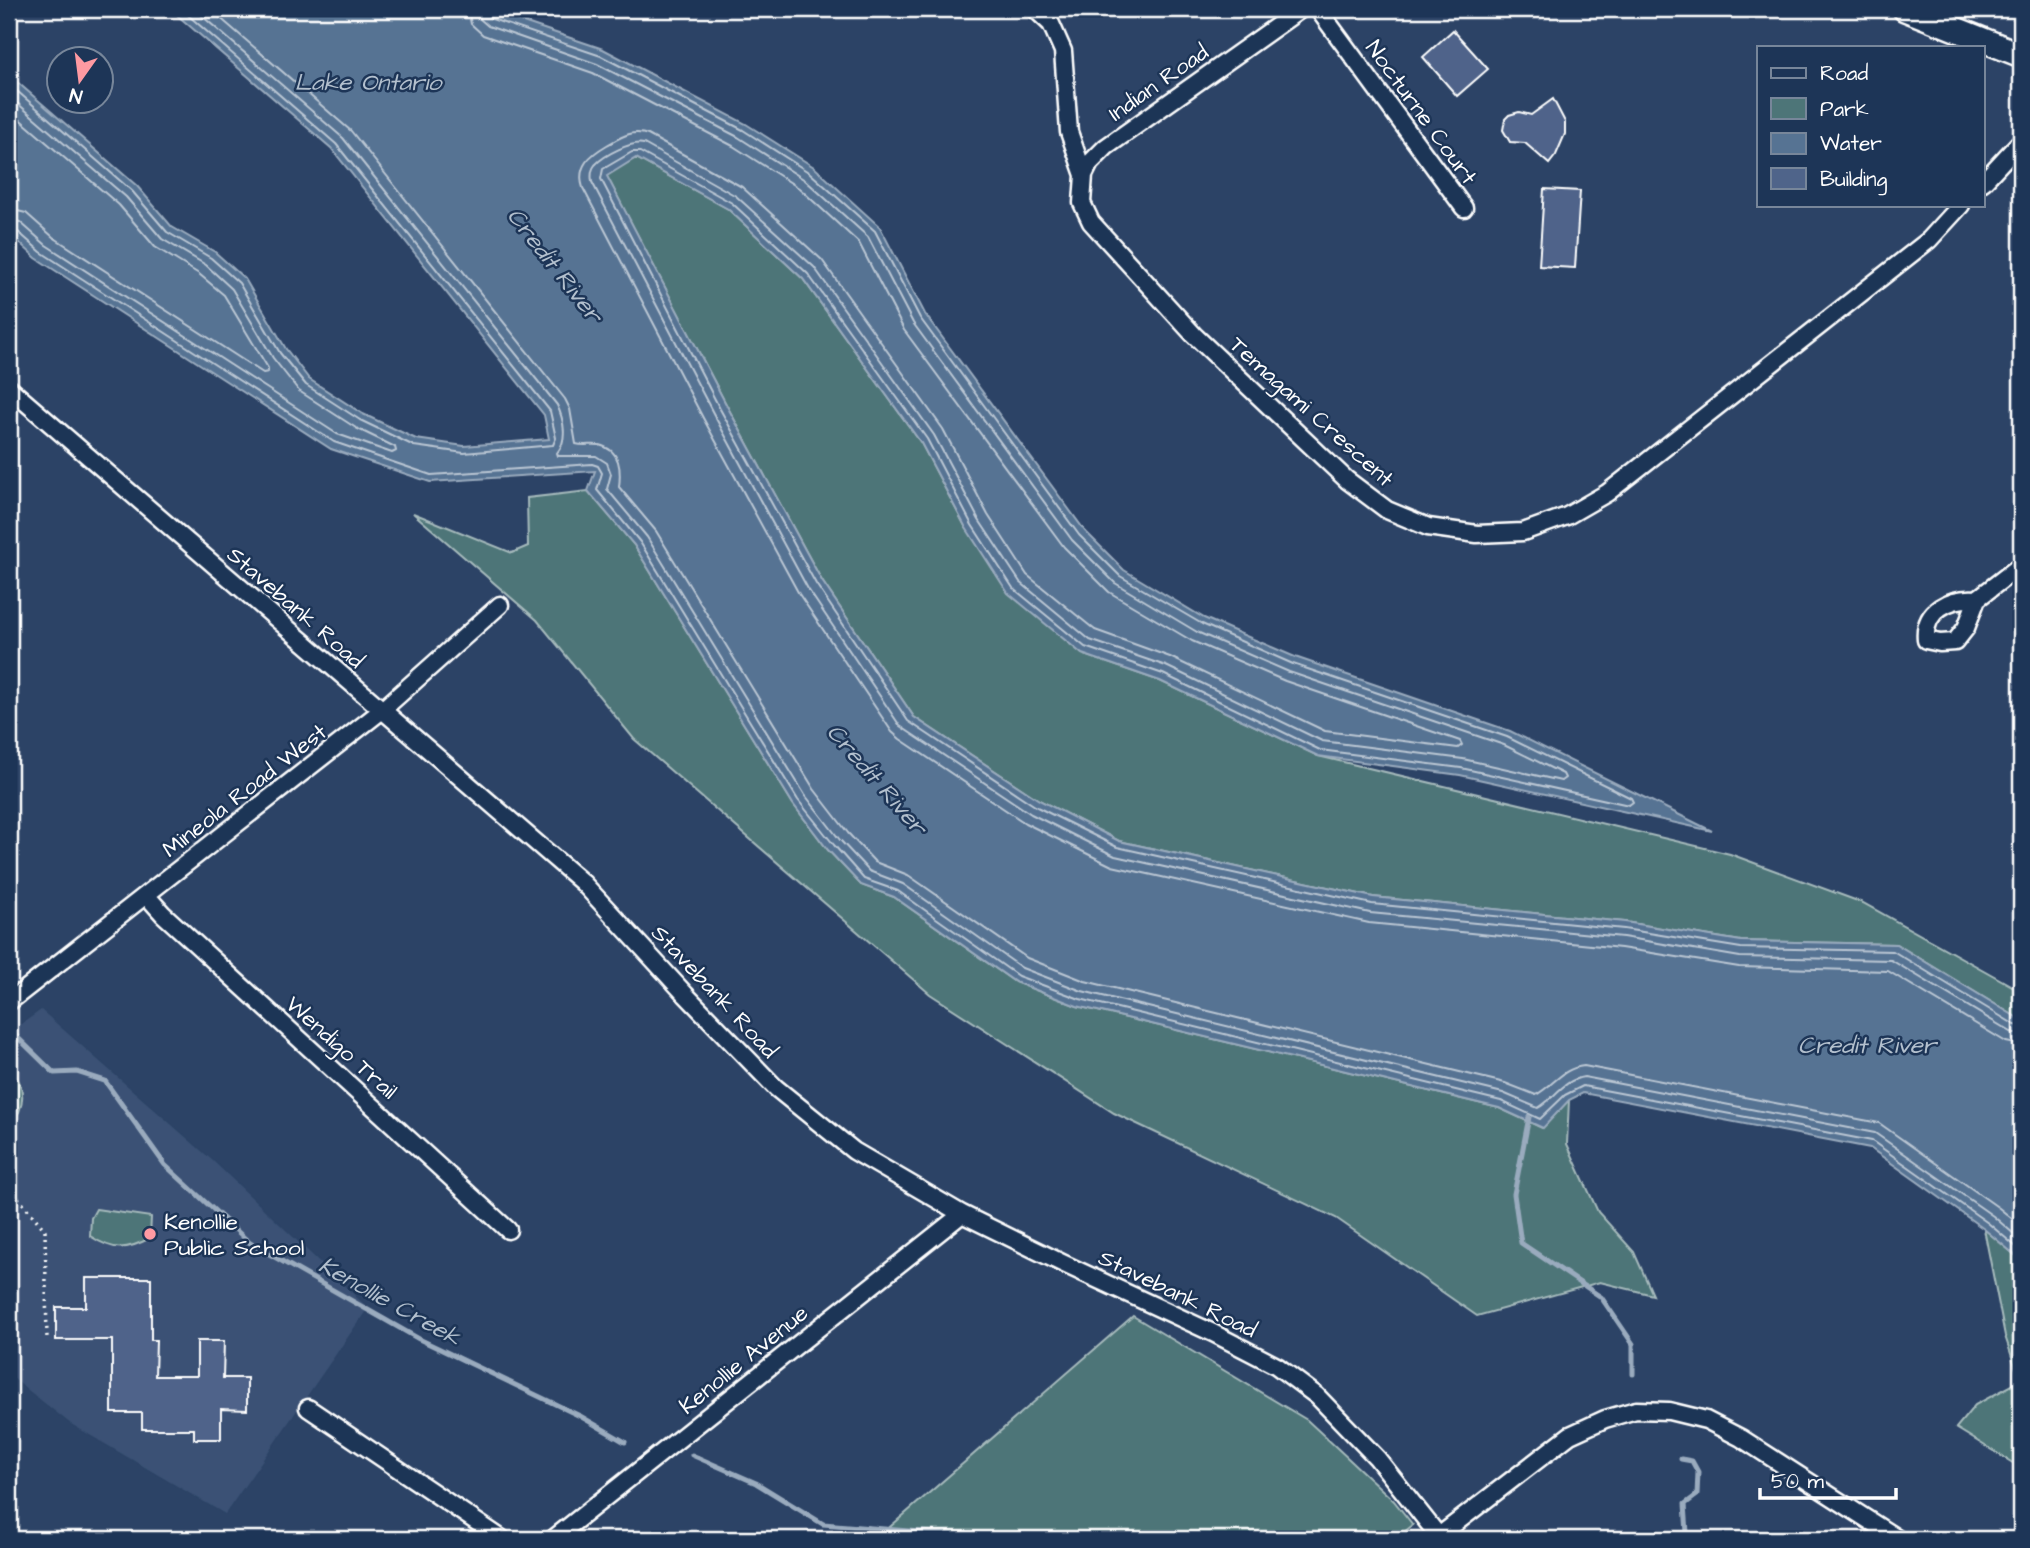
<svg xmlns="http://www.w3.org/2000/svg" width="2030" height="1548" viewBox="0 0 2030 1548" font-family="'Architects Daughter',sans-serif">
  <rect width="100%" height="100%" fill="#2c4366"/>
  <filter id="ink" filterUnits="userSpaceOnUse"><feTurbulence type="fractalNoise" baseFrequency=".0143" numOctaves="2"/><feDisplacementMap in="SourceGraphic" scale="14" xChannelSelector="R" yChannelSelector="G"/><feConvolveMatrix kernelMatrix="1 2 1 2 8 2 1 2 1" color-interpolation-filters="sRGB"/></filter>
  <g filter="url(#ink)">
    <path fill="#3a5174" d="M41 1010 213 1161 368 1308 225 1514 71 1424 9 1375V1033Z"/>
    <path fill="#4d7578" stroke="#a6babc" stroke-width="2" d="M636 158 728 209 803 279 921 443 966 528 1082 654 1160 681 1318 756 1730 854 1863 903 2021 991V1020L1896 944 1741 941 1625 922 1373 897 1119 841 1039 800 914 717 822 581 727 406 606 175Z
      M588 491 634 545 793 804 828 850 861 885 894 897 1015 982 1077 1006 1499 1108 1542 1128 1569 1100 1567 1144 1598 1212 1634 1252 1653 1295 1600 1282 1477 1316 1336 1218 1114 1113 930 994 634 739 537 620 413 513 512 553 528 546 527 498Z
      M9 1067C27 1086 26 1107 10 1126Z
      M96 1209 151 1217 150 1238C126 1251 113 1251 90 1236L91 1218Z
      M1984 1229 2021 1260V1468L1956 1428 1975 1405 2020 1381 2005 1336Z
      M1133 1316 1307 1420 1394 1501 1413 1525 1395 1539H876Z"/>
    <path fill="#567393" stroke="#9aabbe" stroke-width="2" d="M170 9H485L603 49 746 124 814 167 880 227 925 314 1085 531 1124 570 1204 618 1295 657 1510 731 1712 831 1460 775 1318 756 1160 681 1082 654 1008 593 966 528 921 443 803 279 728 209 636 158 607 176 727 406 822 581 914 717 1039 800 1119 841 1373 897 1625 922 1741 941 1896 944 2021 1020V1260L1984 1229 1870 1148 1583 1093 1569 1100 1543 1128 1499 1108 1077 1006 1015 982 894 897 861 885 828 850 793 804 634 545 588 491 595 471 430 482 331 449 36 258 9 233V75L137 186 172 227 215 252 245 279 286 349 309 379 363 414 416 439 464 446 549 439 544 415 331 148Z"/>
    <g fill="none" stroke-linecap="round" stroke-linejoin="round">
      <path stroke="#bbc7d4" stroke-width="2" d="M194 9 343 138 557 405C564 420 568 440 557 453L558 456H596L607 463 611 474 607 489 647 537 805 795 840 840 869 871 903 884 1022 968 1082 991 1503 1093 1538 1108C1554 1099 1563 1080 1584 1077L1875 1133 1993 1216 2021 1240
        M210 9 351 131 565 399 570 409 576 444C583 446 591 444 599 445 621 450 621 470 619 487L656 531 814 789 848 833 875 862 908 875 1027 958 1085 981 1505 1083 1536 1095C1553 1086 1562 1068 1584 1066L1879 1123 1999 1208 2021 1226
        M468 9 471 24 483 35 593 73 733 146 799 188 859 243 904 330 1064 547 1109 592 1192 641 1285 681 1460 741 1462 745 1458 748 1325 731 1170 657 1095 630 1027 575 988 515 943 429 822 260 742 187 648 135C632 129 621 137 607 145 590 155 576 166 583 188L703 418 799 594 892 732 900 739 1025 823 1112 866 1369 923 1621 948 1739 967 1888 971 2006 1042 2021 1045
        M478 9 480 19 488 26 597 64 738 137 805 180 868 237 913 323 1072 540 1115 583 1197 632 1289 672 1504 745 1563 774 1565 778 1561 781 1463 759 1322 741 1166 666 1090 640 1020 582 979 520 934 435 814 267 736 196 644 144C631 141 604 155 595 165 591 170 591 176 592 182L713 413 808 589 900 726 1031 814 1115 856 1370 913 1623 937 1740 957 1891 960 2011 1032 2021 1035
        M487 9 488 15 492 19 601 56 743 130 810 173 875 231 920 318 1079 535 1120 576 1202 624 1293 664 1507 737 1631 798 1633 802 1629 805 1461 768 1320 750 1163 674 1085 647 1013 588 972 525 927 439 808 274 732 203 640 152H632L603 169 601 179 720 409 816 584 908 721 1035 806 1117 847 1372 904 1624 929 1741 948 1893 951 2015 1025 2021 1026
        M9 84 132 191 167 232 211 258 239 283 280 353 306 385 360 420 414 446 464 453 553 445 556 438 550 411 336 144 181 9
        M9 96 126 197 162 239 206 265 232 289 273 358 299 391 356 428 395 447 396 451 392 453 337 434 46 245 20 222 9 219
        M9 110 119 205 155 247 199 274 224 295 268 368V372L263 373 53 237 26 213 9 209
        M9 228 16 230 41 252 334 442 431 475 592 464 598 466 602 473 597 490 640 542 798 800 834 845 864 879 898 891 1018 976 1080 999 1501 1101 1540 1119 1565 1095 1583 1086 1872 1141 1988 1223 2021 1251"/>
      <path stroke="#9aabbe" stroke-width="5" d="M9 1029 54 1073 77 1072 105 1081 165 1165 250 1243 419 1339 580 1416 625 1442
        M1529 1117 1514 1194 1521 1243 1601 1297 1633 1344V1374
        M692 1455 756 1483 823 1524 1006 1539
        M1681 1459 1692 1461 1698 1472 1697 1495 1685 1504 1687 1533 1693 1539"/>
    </g>
    <path fill="#4f648a" stroke="#fff" stroke-width="2" d="M1453 30 1488 69 1457 96 1423 57Z
      M1553 99 1565 122V134L1556 155 1549 164 1525 143 1510 142 1503 130 1505 119 1509 115 1519 112 1531 115Z
      M1544 189 1580 191 1575 268 1539 266Z
      M86 1278H151V1340H156L155 1376H197V1341H224L223 1378H247V1410L221 1409V1439H194V1429H142V1413H112V1340H56V1307H86Z"/>
    <g fill="none" stroke-linecap="round" stroke-linejoin="round">
      <defs>
        <path id="minor" d="M1035 9 1051 24 1063 51 1069 132 1084 175 1082 203 1091 222 1194 335 1347 480 1387 510 1428 527 1477 534 1523 532 1567 516 1607 493 1929 240 1961 205
          M1318 9 1464 208
          M1084 175 1090 163 1106 147 1301 9
          M1983 182 2021 141
          M9 388 583 883 686 995 776 1088 854 1151 962 1214 1062 1263 1213 1333 1277 1366 1317 1396 1377 1458 1441 1539
          M1977 599C1950 597 1923 610 1926 640L1940 643 1955 642 1966 628 1977 599 2021 565
          M146 895 163 914 508 1230
          M9 1002 381 711 500 605
          M308 1408 502 1539
          M553 1539 962 1214
          M1435 1539 1570 1435 1605 1419 1636 1410 1669 1411 1706 1420 1741 1438 1898 1539"/>
        <path id="secondary" d="M1905 9 2021 55"/>
      </defs>
      <use href="#minor" stroke="#fff" stroke-width="21"/>
      <use href="#secondary" stroke="#fff" stroke-width="28"/>
      <path stroke="#fff" stroke-width="3.5" stroke-dasharray="2 5" stroke-linecap="butt" d="M9 1187 45 1230 47 1339"/>
      <use href="#minor" stroke="#1d3557" stroke-width="16"/>
      <use href="#secondary" stroke="#1d3557" stroke-width="23"/>
    </g>
  </g>
  <circle fill="#ff9aa2" stroke="#1d3557" stroke-width="2.5" cx="150" cy="1234" r="7"/>
  <g text-anchor="middle" stroke-width="5" stroke-linejoin="round" paint-order="stroke">
    <g font-size="23" fill="#fff" stroke="#1d3557">
      <text transform="translate(1158 82) rotate(-35)" y="8">Indian Road</text>
      <text transform="translate(1422 112) rotate(54)" y="8">Nocturne Court</text>
      <text transform="translate(1312 411) rotate(42)" y="8">Temagami Crescent</text>
      <text transform="translate(296 607) rotate(41)" y="8">Stavebank Road</text>
      <text transform="translate(244 790) rotate(-38)" y="8">Mineola Road West</text>
      <text transform="translate(715 991) rotate(47)" y="8">Stavebank Road</text>
      <text transform="translate(342 1047) rotate(42)" y="8">Wendigo Trail</text>
      <text transform="translate(1178 1293) rotate(26)" y="8">Stavebank Road</text>
      <text transform="translate(743 1359) rotate(-39)" y="8">Kenollie Avenue</text>
    </g>
    <g font-size="23" fill="#fff" stroke="#1d3557" text-anchor="start">
      <text x="164" y="1229">Kenollie<tspan x="164" dy="26">Public School</tspan></text>
    </g>
    <g font-size="24" font-style="italic" fill="#b3c0ce" stroke="#1d3557">
      <text x="368" y="90">Lake Ontario</text>
      <text transform="translate(555 265) rotate(52)" y="8">Credit River</text>
      <text transform="translate(877 779) rotate(49)" y="8">Credit River</text>
      <text x="1867" y="1053">Credit River</text>
      <text transform="translate(390 1301) rotate(29)" y="8">Kenollie Creek</text>
    </g>
  </g>
  <rect width="2030" height="1548" fill="none" stroke="#1d3557" stroke-width="35"/>
  <rect x="18" y="18" width="1995" height="1513" fill="none" stroke="#fff" stroke-width="2.5" filter="url(#ink)"/>
  <rect x="1757" y="46" width="228" height="161" fill="#1d3557" stroke="#77869a" stroke-width="2"/>
  <rect x="1771" y="68" width="35" height="10" fill="#1d3557" stroke="#77869a" stroke-width="2"/>
  <text x="1820" y="80" font-size="21" fill="#ffffff">Road</text>
  <rect x="1771" y="98" width="35" height="21" fill="#4d7578" stroke="#77869a" stroke-width="2"/>
  <text x="1820" y="116" font-size="21" fill="#ffffff">Park</text>
  <rect x="1771" y="133" width="35" height="21" fill="#567393" stroke="#77869a" stroke-width="2"/>
  <text x="1820" y="150" font-size="21" fill="#ffffff">Water</text>
  <rect x="1771" y="168" width="35" height="21" fill="#4f648a" stroke="#77869a" stroke-width="2"/>
  <text x="1820" y="186" font-size="21" fill="#ffffff">Building</text>
  <g transform="translate(80 80) rotate(194)"><circle r="33" fill="#1d3557" stroke="#77869a" stroke-width="2"/>
  <path d="M0-5L12 26L0 18L-12 26Z" fill="#ff9aa2"/>
  <text y="-10" font-size="19" font-weight="bold" text-anchor="middle" fill="#ffffff">N</text>
  </g>
  <path d="M1760 1488v10h136v-10" fill="none" stroke="#ffffff" stroke-width="3.5"/>
  <text x="1771" y="1488" font-size="21" fill="#ffffff" stroke="#1d3557" stroke-width="5" paint-order="stroke">50 m</text>
</svg>
